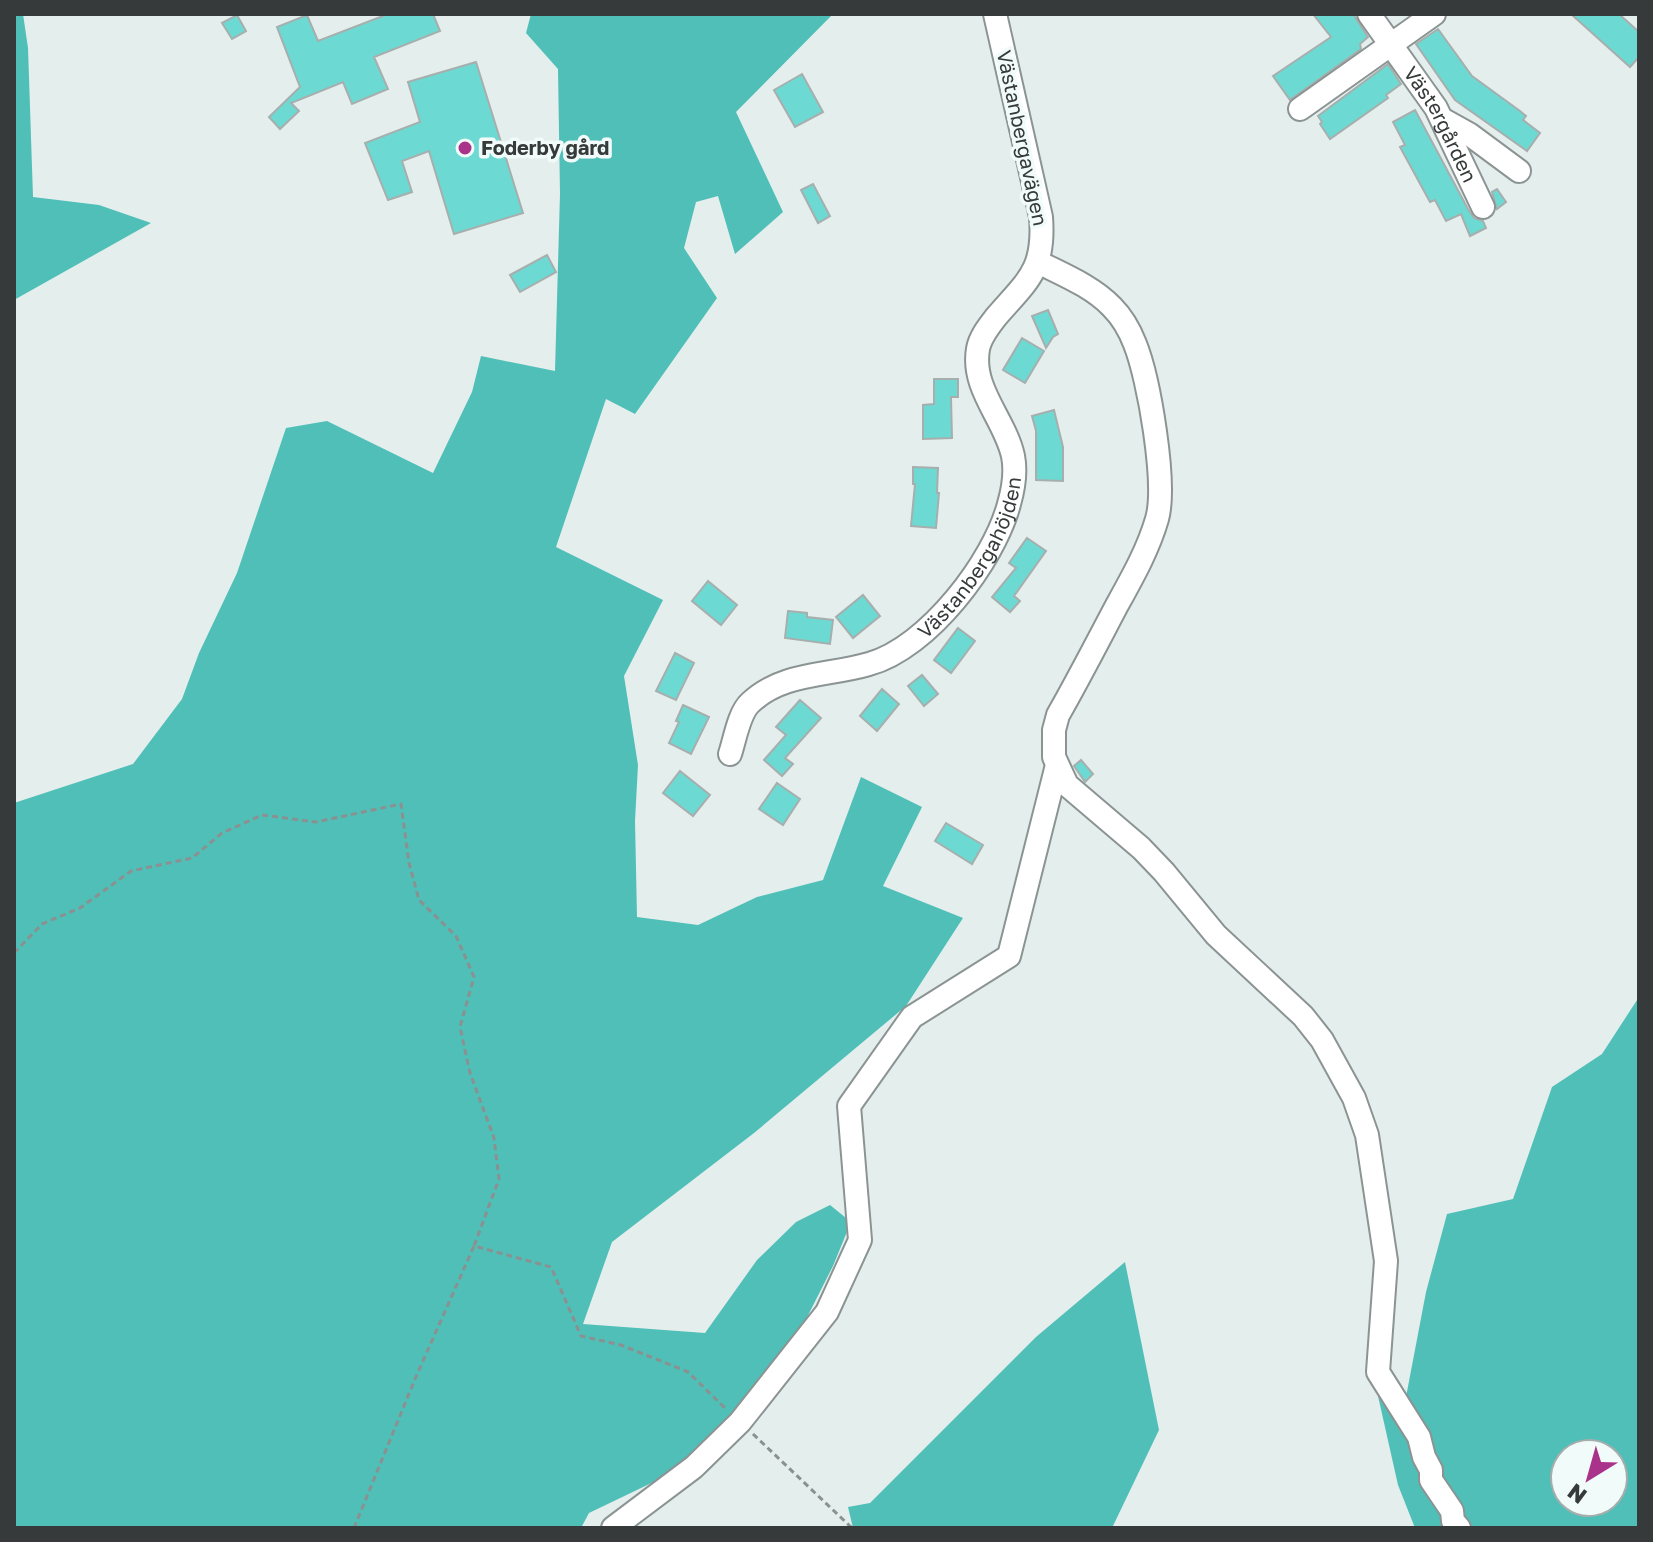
<svg xmlns="http://www.w3.org/2000/svg" width="1653" height="1542" viewBox="0 0 1653 1542" font-family="'Golos Text',sans-serif">
  <rect width="100%" height="100%" fill="#e4eeed"/>
  <path fill="#4fbfb8" fill-rule="evenodd" d="M14 14H23L28 48 33 197 99 205 151 223 14 300Z
    M531 14H833L736 112 783 212 735 254 718 196 696 202 684 248 717 298 635 414 606 399 556 547 663 600 624 676 638 765 635 821 637 917 698 925 757 897 823 880 861 777 922 807 883 886 963 918 906 1006 754 1133 612 1242 583 1324 705 1333 757 1260 796 1222 830 1205 851 1222 833 1266 794 1343 749 1403 666 1476 589 1513 581 1528H14V803L133 764 182 699 199 653 237 573 286 428 327 421 433 473 472 392 481 356 555 371 560 194 558 69 526 33Z
    M1639 997V1528H1415L1398 1485 1378 1396 1406 1397 1426 1292 1447 1214 1513 1199 1552 1087 1602 1054ZM1565 1454H1613V1502H1565Z
    M1125 1262 1159 1430 1112 1528H853L848 1507 870 1503 1036 1337Z"/>
  <path fill="#6cdad3" stroke="#a6afae" stroke-width="2" d="M388 14H433L440 31 374 57 388 89 352 104 343 82 291 103 299 111 280 129 269 117 300 87 277 27 307 15 318 41Z
    M1313 14H1353L1368 37 1360 44 1361 49 1290 100 1273 76 1331 37Z
    M1571 14H1619L1639 32V57L1630 67Z
    M237 15 246 31 232 39 222 23Z
    M1438 29 1472 76 1520 111 1526 116 1523 120 1540 133 1527 151 1455 100 1416 44Z
    M476 62 523 213 454 234 429 151 402 161 412 192 388 200 365 143 420 122 408 82Z
    M1388 64 1401 84 1386 95 1388 98 1330 139 1320 124 1322 122 1318 116Z
    M802 74 823 112 795 127 774 90Z
    M1415 110 1468 209 1474 218 1483 221 1486 228 1470 236 1461 214 1446 221 1435 200 1430 202 1400 147 1405 145 1393 122Z
    M813 184 830 216 818 223 801 190Z
    M1497 189 1506 202 1497 209 1492 192Z
    M547 255 556 272 520 292 510 275Z
    M1048 310 1058 334 1053 337 1046 348 1032 316Z
    M1022 338 1044 351 1025 383 1003 370Z
    M934 379H958V397H951L952 438 923 439V405L934 404Z
    M1054 410 1063 447V481L1036 480V431L1032 416Z
    M913 467 938 468 937 493H939L936 528 911 526 915 484H913Z
    M1027 538 1046 551 1014 596 1020 601 1010 612 992 597 1016 568 1009 563Z
    M708 581 737 605 721 625 692 601Z
    M863 595 880 616 853 638 836 617Z
    M788 611 807 613V617L833 620 830 644 785 638Z
    M958 628 975 641 951 673 934 660Z
    M675 653 694 663 676 700 656 691Z
    M922 675 938 694 924 706 908 686Z
    M882 689 899 704 877 731 860 716Z
    M800 700 821 718 785 758 793 764 782 776 764 760 786 735 776 727Z
    M683 705 709 717 691 754 669 743 679 722 676 721Z
    M1081 760 1093 774 1085 782 1074 766Z
    M680 771 710 795 693 816 663 793Z
    M777 783 800 799 783 825 759 809Z
    M946 823 983 845 972 864 935 841Z"/>
  <g fill="none" stroke-linecap="round" stroke-linejoin="round">
    <defs>
      <g id="minor">
        <path id="s1" d="M1369 14 1436 108 1483 207"/>
        <path d="M1300 109 1434 14"/>
        <path d="M1442 119 1469 134 1519 171"/>
        <path d="M1040 263C1064 275 1093 287 1112 307 1122 317 1130 331 1135 344 1149 379 1167 484 1157 519 1148 550 1132 578 1116 607 1097 643 1078 680 1058 715L1054 730V757L1067 785 1141 848 1164 872 1216 935 1303 1016 1322 1040 1354 1098 1367 1135 1386 1261 1378 1372 1419 1437 1424 1457 1431 1470V1480L1452 1511 1453 1521 1459 1528"/>
        <path id="s2" d="M730 754C735 739 739 713 750 703 782 672 829 676 869 664 928 648 994 561 1009 504 1013 490 1016 471 1013 456 1005 419 971 389 978 349 980 337 989 326 996 317 1028 280 1045 270 1041 217L995 14"/>
        <path d="M613 1528 694 1467 740 1422 827 1312 860 1240 849 1106 912 1017 1009 956 1057 765"/>
      </g>
    </defs>
    <use href="#minor" stroke="#8b9493" stroke-width="26"/>
    <path stroke="#8a9190" stroke-width="3" stroke-dasharray="6 4" stroke-linecap="butt" d="M14 953 42 924 80 908 131 871 192 858 222 833 262 815 316 822 401 804 409 863 419 900 456 936 474 977 460 1027 470 1073 494 1138 499 1179 474 1246 551 1267 581 1336 621 1345 688 1372 727 1410
      M753 1434 852 1528
      M354 1528 415 1379 474 1246"/>
    <use href="#minor" stroke="#fff" stroke-width="22"/>
  </g>
  <circle fill="#a9338a" stroke="#f1fbfa" stroke-width="3" cx="465" cy="148" r="8"/>
  <g text-anchor="middle" stroke-width="7" stroke-linejoin="round" paint-order="stroke">
    <g font-size="20" fill="#363a3a" stroke="#f1fbfa">
      <text dy="7" stroke="none"><textPath href="#s1" startOffset="132">Västergården</textPath></text>
      <text transform="translate(1022 138) rotate(78)" y="7">Västanbergavägen</text>
      <text dy="7" stroke="none"><textPath href="#s2" startOffset="336">Västanbergahöjden</textPath></text>
    </g>
    <g font-size="20" font-weight="bold" fill="#363a3a" stroke="#f1fbfa" text-anchor="start">
      <text x="481" y="155">Foderby gård</text>
    </g>
  </g>
  <rect width="1653" height="1542" fill="none" stroke="#363a3a" stroke-width="32"/>
  <g transform="translate(1589 1478) rotate(217)"><circle r="38" fill="#f1fbfa" stroke="#a6aead" stroke-width="2"/>
  <path d="M0-6L14 30L0 20L-14 30Z" fill="#a9338a"/>
  <text y="-12" font-size="22" font-weight="bold" text-anchor="middle" fill="#363a3a">N</text>
  </g>
</svg>
